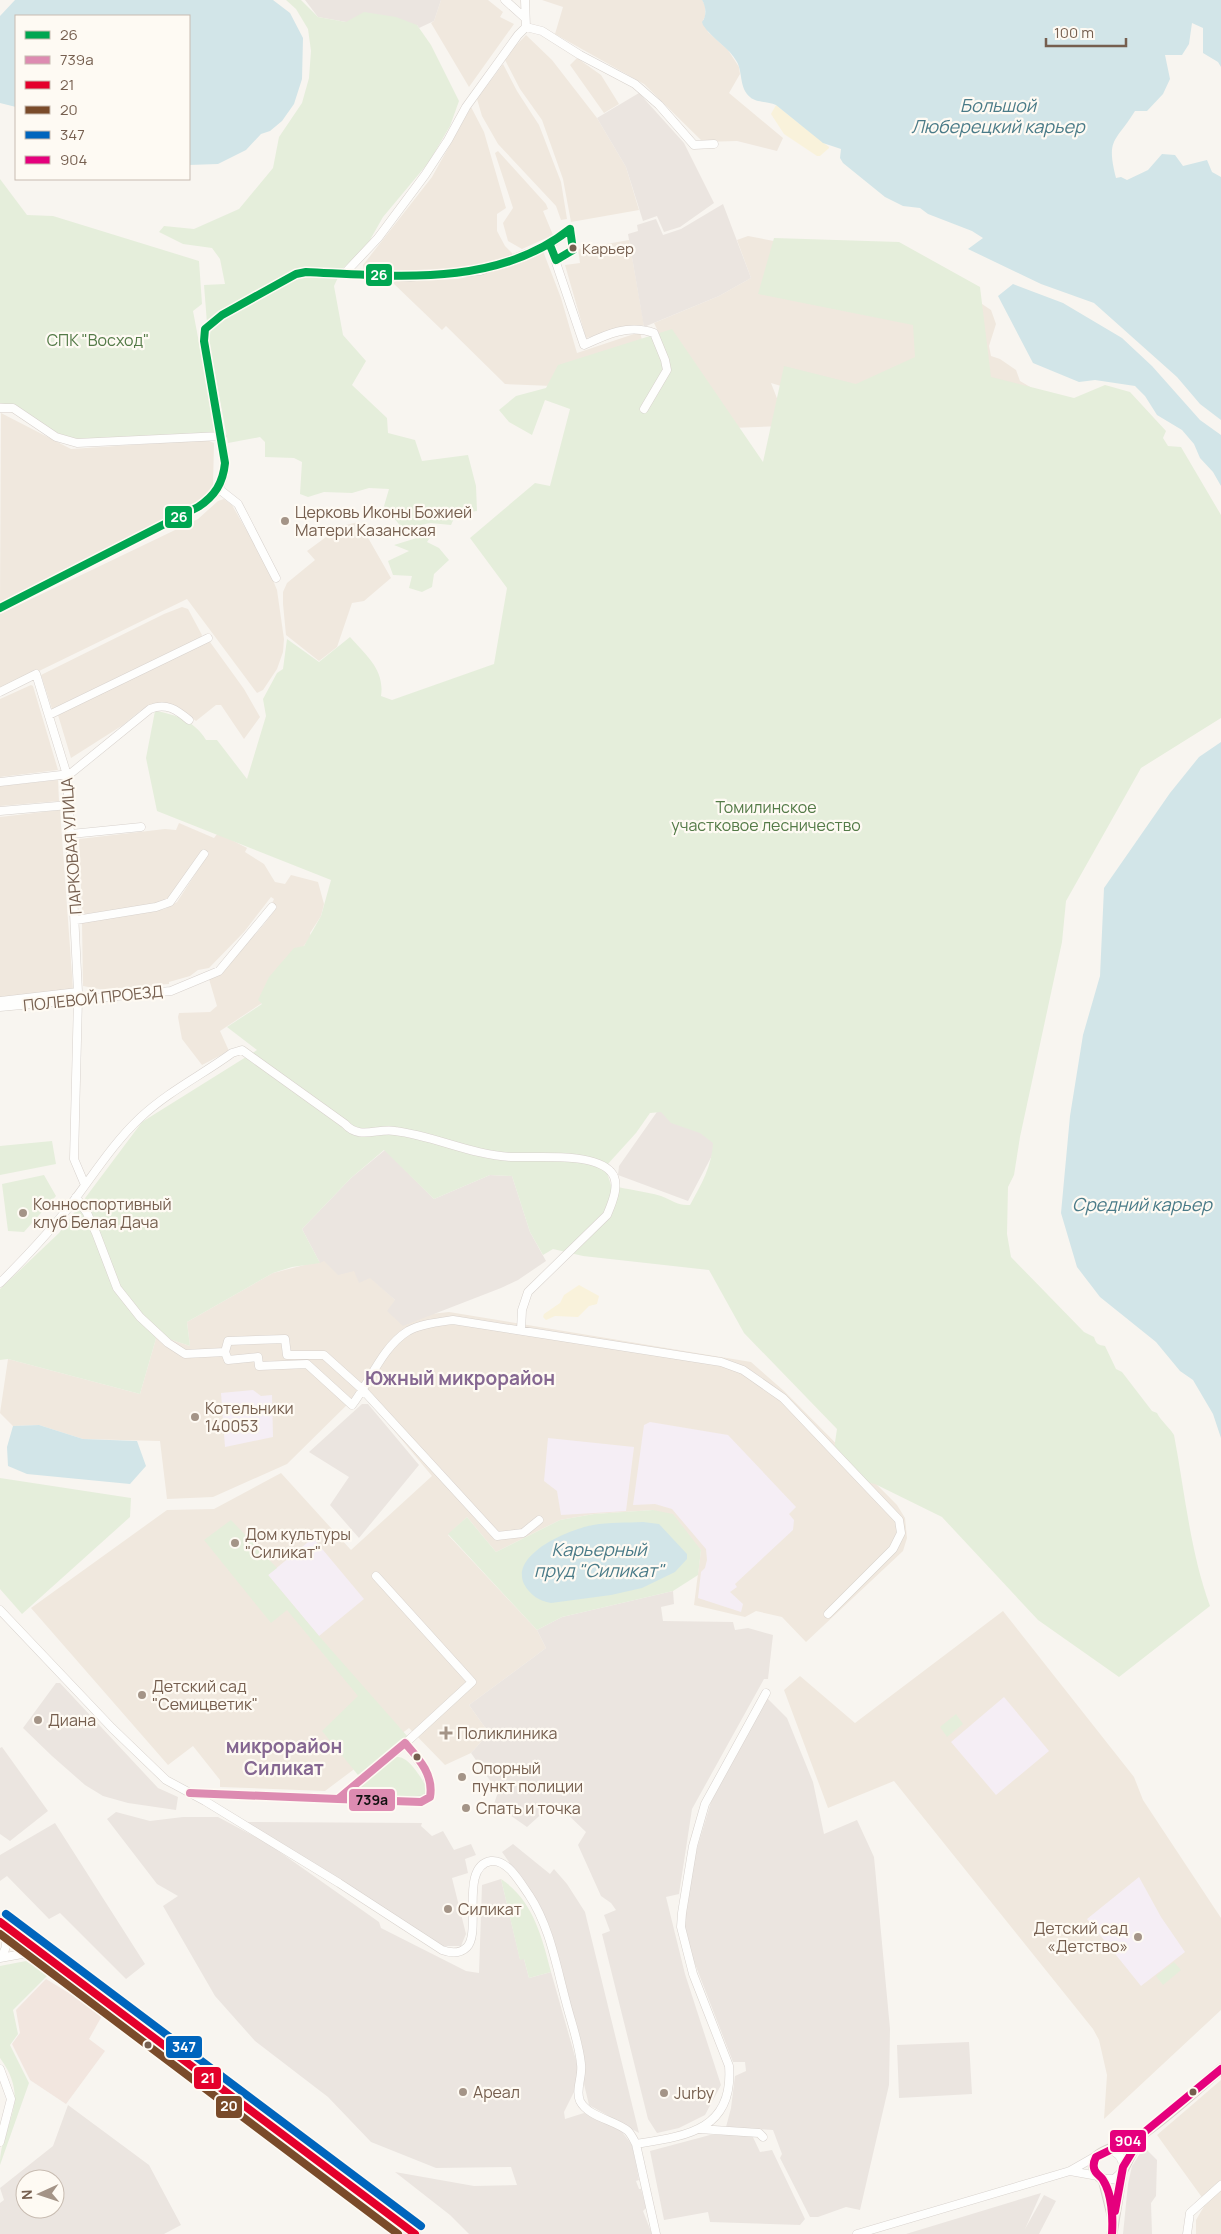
<svg xmlns="http://www.w3.org/2000/svg" width="1221" height="2234" viewBox="0 0 1221 2234" font-family="Manrope,sans-serif">
  <rect width="100%" height="100%" fill="#f8f5f0"/>
  <path fill="#f0e8de" d="M441 0H488L503 12 500 17 514 24 469 87 431 23 434 21Z
    M542 0H702L705 5V17L703 20 708 32 728 50 739 67 740 74 729 93 783 138 777 151 737 141 703 142 644 84 555 34 563 7Z
    M526 35 552 60 597 118 626 167 639 210 571 222 563 179 542 120 520 89 504 58Z
    M577 58 601 75 619 104 604 113 570 65Z
    M503 64 517 91 539 125 561 182 567 219 561 220 556 206 498 144 482 116 477 99Z
    M471 107 484 132 506 208 497 214V231L505 246 514 255 497 262 463 270 393 275 364 270 363 265 432 177Z
    M498 151 546 204 548 209 543 211 553 235 522 249 508 241 503 223 513 208 495 153Z
    M748 236 825 251 898 248 991 310 996 324 989 346 991 356 1000 359 1016 370 1020 381 1073 412 781 386 771 383 780 406 783 426 732 428 674 365 654 323 719 296 751 278 737 240Z
    M629 240 644 325 586 338 565 265 580 263 578 249Z
    M543 251 561 298 577 353 640 332 643 344 553 386 505 384 446 326 442 330 393 283 396 281 458 279 494 271Z
    M1 413 71 449 207 440 214 443 213 486 198 504 0 605Z
    M224 499 232 505 268 568 277 590 284 639 283 652 277 669 263 690 257 693 187 599 0 690V614L198 519 218 501Z
    M359 522 391 578 364 601 352 603 337 647 319 661 286 635 283 604V592L287 583 315 560 307 551 341 526Z
    M182 607 188 609 202 635 201 637 52 709 41 675 164 614Z
    M207 641 210 642 244 689 260 717 244 739 221 705H216L196 721 174 705 155 704 140 711 123 725 71 758 58 715Z
    M31 685 33 686 58 770 0 777V699Z
    M58 780 59 801 0 806V786Z
    M60 810 73 989 0 998V817Z
    M179 823 214 838 218 833 247 848 245 852 264 864 275 882 285 884 291 875 318 882 324 904 321 916 310 933 311 936 262 1003 220 1031 229 1051 202 1065 182 1039 178 1017 179 1013 210 1012 217 1006 209 979 224 971 265 923 277 907 272 903 274 899 271 897 244 932 209 968 198 970 190 976 169 982V984L154 985 153 987 114 988 104 990 83 986 82 923 165 909 177 902 209 853 203 849 173 896 164 902 86 915 82 911 79 839 165 829 176 830Z
    M324 1260 342 1273 354 1270 370 1277 395 1300 394 1318 449 1312 751 1362 784 1391 897 1505 905 1518 907 1538 903 1551 806 1642 782 1617 756 1611 745 1617 694 1605 701 1550 653 1510 594 1514 560 1520 496 1552 467 1517 448 1535 537 1630 546 1648 469 1705 489 1733 471 1753 445 1765 409 1728 325 1791 220 1787V1780L193 1746 168 1765 31 1608 167 1510 214 1509 281 1473 351 1550 432 1476 361 1391 287 1464 213 1497 167 1499 160 1441 83 1439 39 1425 13 1426 0 1413 8 1359 140 1394 157 1335 190 1346 187 1322 273 1273Z
    M1003 1611 1134 1777 1143 1800 1221 1918V2010L1104 2119 1107 2075 1099 2040 1093 2029 894 1781 828 1808 784 1690 800 1676 855 1723Z
    M1221 2080V2234H1196V2220L1206 2203 1157 2135Z"/>
  <path fill="#f2e6df" d="M46 1979 103 2014 89 2039 105 2051 66 2104 30 2080 12 2044 20 2033 16 2010Z"/>
  <path fill="#ebe5e0" fill-rule="evenodd" d="M305 0H441L434 21 419 28 417 25 346 22 318 17Z
    M639 93 684 143 714 203 680 227 664 232 657 216 643 221 626 167 597 118Z
    M723 204 751 278 719 296 644 327 628 234 638 231 637 225 656 219 663 235 681 229Z
    M666 1099 727 1127 688 1201 618 1175 619 1166Z
    M385 1150 434 1199 490 1175 512 1176 530 1232 546 1261 518 1280 501 1288 403 1326 387 1311 395 1300 370 1278 359 1283 354 1271 338 1275 324 1261 320 1263 302 1229 351 1178Z
    M362 1404H368L419 1465 359 1538 330 1505 349 1477 309 1452Z
    M673 1591 674 1604 661 1607 663 1621 733 1622 735 1630 748 1628 773 1635 768 1679H764L692 1809 679 1894 666 1897 685 1974 721 2085 705 2115 679 2128 657 2133 648 2119 602 1934 610 1931 604 1915 616 1910 611 1903 601 1896 578 1845 586 1832 562 1809H547L527 1827 494 1804 498 1792 471 1753 489 1733 469 1705 546 1648 537 1630 562 1617Z
    M56 1683H60L158 1788 178 1797 176 1810 128 1803 103 1796 85 1785 52 1756 23 1728Z
    M767 1698 787 1718 813 1782 824 1834 857 1820 874 1857 890 2029 889 2085 860 2210 846 2207 818 2217H810L780 2158 782 2154 773 2130 726 2127 731 2108 735 2076 746 2071 745 2062H733L688 1946 684 1928 693 1862 711 1802Z
    M2 1747 48 1811 10 1841 0 1834V1748Z
    M116 1812 150 1821 183 1817H218L267 1843 379 1922 381 1928 466 1971 479 1973 482 1885 501 1879 520 1959H524L529 1978 551 1972 578 2067 575 2090 564 2112 565 2119 584 2113 621 2131 626 2137 632 2145 639 2180 636 2181 639 2189H641L646 2208 643 2211 652 2234H469L450 2215 395 2172 474 2186 517 2185 511 2167 436 2168 371 2142 328 2097 255 2041 215 1996 163 1906 178 1896 157 1884 107 1819Z
    M244 1822 422 1823 421 1826 432 1836 443 1831 454 1850 471 1844 476 1855 465 1859 468 1873 452 1878 466 1934 461 1946H443Z
    M55 1823 145 1964 126 1979 60 1913 49 1919 7 1876 0 1881V1855Z
    M513 1844 550 1874 554 1869 567 1884 585 1912 639 2133 589 2105 584 2084V2062L551 1932 541 1908 502 1852Z
    M969 2042 972 2094 899 2098 897 2045Z
    M68 2105 149 2165 181 2225 164 2234H0V2203L4 2200 0 2188 53 2146ZM25 2179H55V2209H25Z
    M710 2135H752L760 2152 772 2150 805 2219 800 2225 710 2222 708 2212 664 2220 650 2151Z
    M1144 2147 1157 2160 1156 2196 1151 2203 1152 2234H1123L1128 2184 1132 2166Z
    M1041 2193 1025 2229 1044 2195 1056 2201 1039 2234H906Z"/>
  <path fill="#f5eef5" d="M253 1390 261 1396 272 1395 273 1437 225 1447 221 1393Z
    M650 1422 728 1435 796 1507 789 1514 794 1520 793 1530 735 1584 737 1587 730 1592 743 1604 741 1612 698 1598 701 1572 705 1568 707 1560 706 1549 672 1509 655 1504 633 1505 644 1425Z
    M548 1438 634 1447 626 1511 561 1515 557 1491 544 1481Z
    M313 1538 364 1599 319 1636 268 1575Z
    M1004 1697 1049 1751 996 1795 951 1742Z
    M1139 1877 1161 1917 1185 1952 1141 1986 1087 1919Z"/>
  <path fill="#e5eedb" fill-rule="evenodd" d="M286 0H301L318 17 346 22 364 12 396 17 417 25 431 45 459 101 450 126 429 162 383 217 366 247 342 269 334 286 343 335 366 361 352 385 387 418 388 433 415 440 422 461 468 455 476 486 477 511 456 514 451 525 430 523 403 529 384 506 389 489 369 488 352 493 324 492 308 497 300 494 302 462 294 458 265 457V442L260 437 228 443 208 336 204 285 225 284 220 259 212 248 183 244 159 232 164 226 194 229 239 209 273 168 279 137 302 103 309 78 311 51 308 29 296 9Z
    M0 179 27 215 53 216 199 261 202 304 193 311 216 432 212 435 88 440 64 437 14 406 0 403Z
    M774 238 899 242 980 287 991 377 1074 398 1105 385 1130 392 1166 431 1163 438 1168 446 1181 447 1221 515V718L1141 768 1066 901 1062 942 1020 1137 1014 1175 1008 1187 1007 1234 1011 1257 1084 1332 1094 1337C1096 1344 1098 1345 1105 1346L1116 1369 1122 1372 1152 1411 1157 1413C1161 1421 1169 1427 1174 1435 1185 1493 1190 1551 1210 1606L1119 1677 1038 1620 942 1517 875 1484 867 1482 834 1449 837 1429 744 1333 709 1270 583 1256 553 1249 543 1255 530 1232 512 1176 490 1175 434 1199 384 1150 351 1178 302 1229 320 1263 292 1267 273 1273 187 1322 190 1346 157 1335 140 1394 8 1359 0 1360V1289L59 1233 142 1122 257 1050 227 1027 262 1004 258 1000 269 977 294 948 304 946 321 916 331 880 157 811 146 758 155 711C175 714 195 721 206 740H217L247 779 266 716 263 699 277 673 283 669 287 639 319 662 350 637C366 655 385 670 381 696L392 700 494 664 507 588 470 538 535 483 550 486 570 409 545 400 532 435 509 422 499 410 516 396 546 388 558 365 672 329 763 462 784 366 856 384 915 357 913 325 758 294ZM661 1112 671 1123 700 1133 713 1143C712 1166 701 1185 690 1205 678 1206 672 1200 661 1196 645 1191 627 1190 611 1185L606 1170 607 1165 636 1133 650 1113Z
    M433 533 427 542 439 548 449 560 434 574 432 587 422 592 409 588 412 576 393 575 388 561 409 551 394 545Z
    M52 1141 56 1164 0 1175V1146Z
    M44 1175 56 1196 24 1232 8 1231 2 1184Z
    M0 1478 131 1498 130 1517 22 1614 0 1589Z
    M653 1510 673 1514 701 1550 698 1575 673 1591 562 1617 537 1630 448 1534 467 1517 496 1552 560 1520 594 1514Z
    M231 1520 277 1568 268 1575 319 1636 408 1737 358 1775 322 1731 358 1696 287 1610 271 1623 204 1540Z
    M956 1714 963 1724 947 1737 940 1727Z
    M396 1757C398 1757 401 1757 404 1759 411 1762 428 1785 427 1793L421 1797 359 1796 355 1788Z
    M501 1879C533 1900 542 1937 551 1972L529 1978 524 1959 520 1960Z
    M26 1961 48 1975 13 2010 18 2034 10 2045 29 2083 0 2165C0 2124 33 2103 0 2058V1966Z
    M1174 1962 1181 1970 1163 1985 1156 1976Z"/>
  <path fill="#f9f2db" d="M776 105 829 147V148L820 156H817L784 134 771 114Z
    M579 1285 599 1296 597 1304 589 1306 578 1317 555 1316 546 1320 543 1317 544 1314 560 1303 564 1295Z"/>
  <path fill="#d2e5e8" d="M15 0H273L290 13 303 38 302 79 294 104 282 121 270 131 261 134 246 150 218 164 189 165V16H16V107L0 103V16Z
    M702 0H1221V67L1218 62 1203 53V28L1192 23 1189 44 1182 55H1165L1170 79 1163 94 1147 111H1135C1115 143 1106 138 1116 178L1121 177 1127 180 1148 170 1162 154 1175 155 1183 166 1207 160 1212 172 1221 177V420L1200 404 1177 377 1094 303 1041 284 968 249 983 238 972 231 928 214 920 208 903 206 885 197 843 163 840 158 841 149 823 143 776 105C768 101 756 103 750 97 739 88 743 73 737 62 729 47 712 39 703 25L702 22C707 16 706 6 702 0Z
    M1013 284 1063 303 1122 338 1152 366 1200 420 1221 435V486L1213 472 1200 458 1194 444 1182 430 1157 415 1145 396 1135 386 1095 380 1079 382 1033 363 998 296Z
    M1221 742V1438L1213 1414 1193 1380 1180 1371 1156 1342 1100 1297 1077 1267 1061 1213 1070 1116 1083 1035 1100 976 1104 888 1170 793 1199 757Z
    M39 1425 83 1439 137 1441 146 1466 130 1484 27 1474 8 1466 7 1447 13 1426Z
    M643 1522 659 1524 687 1554V1559L675 1572 642 1588 611 1595 551 1603C539 1601 530 1595 524 1584 510 1554 570 1529 593 1525 609 1522 627 1523 643 1522Z"/>
  <g fill="none" stroke-linecap="round" stroke-linejoin="round">
    <defs>
      <path id="minor" d="M505 0 525 18
        M525 0 526 27
        M550 245 584 345C607 334 629 324 654 333L665 360 667 370 644 409
        M344 274 378 238 425 175 448 140 466 107 518 35 526 27 542 31 580 55 635 84 659 105 694 145 714 144
        M0 408H13L56 437 77 443 222 436
        M219 489 238 504 276 578
        M0 608 198 507C216 496 224 485 225 463L204 341 205 329 222 315 296 274 306 272 410 277 480 271 550 245 570 229
        M0 692 36 674 67 775 78 992 0 1001
        M49 715 208 638
        M0 782 70 774 150 709C166 702 177 710 189 720
        M0 811 69 805
        M71 834 141 827
        M76 920 156 907 170 902 204 854
        M78 999 74 1159 85 1185
        M0 1007 171 991 219 971 272 907
        M76 1197 87 1213 96 1233 117 1288 140 1317 168 1343 185 1354 225 1352
        M0 1283C25 1258 50 1232 72 1203 94 1174 114 1142 141 1117 169 1091 202 1075 232 1053L242 1050 345 1124C359 1140 377 1128 395 1131 435 1136 471 1155 511 1157 536 1158 594 1152 611 1172 621 1183 612 1203 607 1215L528 1292 522 1310 521 1330
        M539 1520 523 1533 497 1536 363 1390 324 1355H287L285 1339 228 1341 225 1352 228 1360 258 1357 259 1366 307 1364 352 1405C370 1382 382 1347 408 1331 420 1324 439 1322 453 1320L721 1362 743 1370 783 1398 899 1520 901 1533 893 1549 828 1614
        M0 1610 112 1728 166 1780 205 1801 339 1883 442 1950C450 1953 460 1954 467 1947 482 1932 459 1866 491 1861 508 1859 521 1884 529 1895 550 1927 556 1965 566 2002 571 2022 579 2043 581 2064 583 2076 575 2090 580 2101 588 2117 615 2120 628 2131 631 2134 634 2140 636 2144L656 2234
        M192 1793 404 1801 426 1800 431 1792 426 1771 405 1743
        M337 1799 398 1750 472 1682 376 1576
        M0 1926C6 1938 10 1947 0 1957
        M0 1958 22 1954 49 1960
        M0 2069 11 2099 0 2142
        M699 2129 759 2133 763 2137
        M636 2144C687 2136 734 2130 729 2066L693 1974 681 1927 682 1913 693 1846 705 1804 766 1693
        M1109 2150C1119 2152 1123 2158 1123 2167
        M1070 2171 1098 2176
        M1103 2179H1114L1122 2172
        M857 2234 1070 2171 1098 2155
        M1187 2234 1190 2213 1221 2185"/>
      <path id="major" d="M0 1922C140 2024 276 2132 415 2234
        M1113 2219 1103 2179C1095 2175 1090 2165 1096 2157 1101 2150 1131 2142 1141 2135 1169 2116 1195 2091 1221 2069
        M1112 2234 1122 2172 1140 2137"/>
    </defs>
    <use href="#minor" stroke="#d8d2cd" stroke-width="9"/>
    <use href="#major" stroke="#d9d2cc" stroke-width="11"/>
    <use href="#minor" stroke="#fefefd" stroke-width="8"/>
    <use href="#major" stroke="#f2efe8" stroke-width="9"/>
    <defs>
      <path id="bus-1" d="M550 245 556 260 573 250 570 229
        M0 608 198 507C215 496 223 483 225 463L204 341 205 329 222 315 296 274 306 272C395 276 496 288 570 229"/>
      <path id="bus-2" d="M405 1743C419 1759 434 1775 430 1797L421 1802 338 1799Z
        M190 1793 338 1799
        M190 1793 338 1799"/>
      <path id="bus-3" d="M0 1922 415 2234"/>
      <path id="bus-4" d="M0 1934 398 2234"/>
      <path id="bus-5" d="M6 1914 421 2226"/>
      <path id="bus-6" d="M1115 2211 1123 2167 1143 2134
        M1112 2234C1113 2218 1112 2194 1103 2180 1101 2176 1095 2174 1094 2168 1093 2164 1094 2161 1096 2157L1141 2135 1221 2069"/>
    </defs>
    <use href="#bus-1" stroke="#fefaf3" stroke-width="11"/>
    <use href="#bus-2" stroke="#fefaf3" stroke-width="11"/>
    <use href="#bus-3" stroke="#fefaf3" stroke-width="11"/>
    <use href="#bus-4" stroke="#fefaf3" stroke-width="11"/>
    <use href="#bus-5" stroke="#fefaf3" stroke-width="11"/>
    <use href="#bus-6" stroke="#fefaf3" stroke-width="11"/>
    <use href="#bus-1" stroke="#00a651" stroke-width="8"/>
    <use href="#bus-2" stroke="#dd8bb1" stroke-width="8"/>
    <use href="#bus-3" stroke="#e4002b" stroke-width="8"/>
    <use href="#bus-4" stroke="#7a4b2a" stroke-width="8"/>
    <use href="#bus-5" stroke="#0065bd" stroke-width="8"/>
    <use href="#bus-6" stroke="#e5007d" stroke-width="8"/>
  </g>
  <g fill="#765f4f" stroke="#fefaf3" stroke-width="2">
    <circle cx="573" cy="248" r="4.5"/>
    <circle cx="417" cy="1757" r="4.5"/>
    <circle cx="148" cy="2045" r="4.5"/>
    <circle cx="1193" cy="2092" r="4.5"/>
  </g>
  <g fill="#a49487" stroke="#fefaf3" stroke-width="2">
    <circle cx="285" cy="521" r="5"/>
    <circle cx="23" cy="1213" r="5"/>
    <circle cx="195" cy="1417" r="5"/>
    <circle cx="235" cy="1543" r="5"/>
    <circle cx="142" cy="1695" r="5"/>
    <circle cx="38" cy="1720" r="5"/>
    <path d="M443.5 1725.5h5v5h5v5h-5v5h-5v-5h-5v-5h5z"/>
    <circle cx="462" cy="1777" r="5"/>
    <circle cx="466" cy="1808" r="5"/>
    <circle cx="448" cy="1909" r="5"/>
    <circle cx="1138" cy="1937" r="5"/>
    <circle cx="463" cy="2092" r="5"/>
    <circle cx="664" cy="2093" r="5"/>
  </g>
  <g text-anchor="middle" stroke-width="4.5" stroke-linejoin="round" paint-order="stroke">
    <g font-size="15" fill="#765f4f" stroke="#fefaf3" text-anchor="start">
      <text x="582" y="254">Карьер</text>
    </g>
    <g font-size="16" fill="#547b48" stroke="#fefaf3">
      <text x="98" y="346">СПК "Восход"</text>
      <text x="766" y="813">Томилинское<tspan x="766" dy="18">участковое лесничество</tspan></text>
    </g>
    <g font-size="16" fill="#765f4f" stroke="#fefaf3" text-anchor="start">
      <text x="295" y="518">Церковь Иконы Божией<tspan x="295" dy="18">Матери Казанская</tspan></text>
      <text x="33" y="1210">Конноспортивный<tspan x="33" dy="18">клуб Белая Дача</tspan></text>
      <text x="205" y="1414">Котельники<tspan x="205" dy="18">140053</tspan></text>
      <text x="245" y="1540">Дом культуры<tspan x="245" dy="18">"Силикат"</tspan></text>
      <text x="152" y="1692">Детский сад<tspan x="152" dy="18">"Семицветик"</tspan></text>
      <text x="48" y="1726">Диана</text>
      <text x="457" y="1739">Поликлиника</text>
      <text x="472" y="1774">Опорный<tspan x="472" dy="18">пункт полиции</tspan></text>
      <text x="476" y="1814">Спать и точка</text>
      <text x="458" y="1915">Силикат</text>
      <text x="1128" y="1934" text-anchor="end">Детский сад<tspan x="1128" dy="18">«Детство»</tspan></text>
      <text x="473" y="2098">Ареал</text>
      <text x="674" y="2099">Jurby</text>
    </g>
    <g font-size="16" fill="#765f4f" stroke="#fefaf3">
      <text transform="translate(71 846) rotate(-94)" y="6">ПАРКОВАЯ УЛИЦА</text>
      <text transform="translate(93 998) rotate(-6)" y="6">ПОЛЕВОЙ ПРОЕЗД</text>
    </g>
    <g font-size="18" font-style="italic" fill="#4a7b88" stroke="#fefaf3">
      <text x="998" y="112">Большой<tspan x="998" dy="21">Люберецкий карьер</tspan></text>
      <text x="1142" y="1211">Средний карьер</text>
      <text x="599" y="1556">Карьерный<tspan x="599" dy="21">пруд "Силикат"</tspan></text>
    </g>
    <g font-size="19" font-weight="bold" fill="#856791" stroke="#fefaf3">
      <text x="460" y="1385">Южный микрорайон</text>
      <text x="284" y="1753">микрорайон<tspan x="284" dy="22">Силикат</tspan></text>
    </g>
  </g>
  <g stroke="#fefaf3" stroke-width="2">
    <rect x="365" y="263" width="28" height="24" rx="5" fill="#00a651"/>
    <rect x="164" y="505" width="29" height="24" rx="5" fill="#00a651"/>
    <rect x="348" y="1788" width="48" height="24" rx="5" fill="#dd8bb1"/>
    <rect x="165" y="2035" width="38" height="24" rx="5" fill="#0065bd"/>
    <rect x="193" y="2066" width="29" height="24" rx="5" fill="#e4002b"/>
    <rect x="215" y="2095" width="28" height="24" rx="5" fill="#7a4b2a"/>
    <rect x="1109" y="2129" width="38" height="24" rx="5" fill="#e5007d"/>
  </g>
  <g font-size="14" text-anchor="middle" font-weight="bold" fill="#fff">
    <text x="379" y="280">26</text>
    <text x="179" y="522">26</text>
    <text x="184" y="2052">347</text>
    <text x="208" y="2083">21</text>
    <text x="229" y="2111">20</text>
    <text x="1128" y="2146">904</text>
  </g>
  <g font-size="14" text-anchor="middle" font-weight="bold" fill="#111">
    <text x="372" y="1805">739а</text>
  </g>
  <rect x="15" y="15" width="175" height="165" fill="#fefaf3" stroke="#c8bcb1"/>
  <rect x="25" y="31" width="25" height="8" fill="#00a651" stroke="#c8bcb1"/>
  <text x="60" y="40" font-size="15" fill="#765f4f">26</text>
  <rect x="25" y="56" width="25" height="8" fill="#dd8bb1" stroke="#c8bcb1"/>
  <text x="60" y="65" font-size="15" fill="#765f4f">739а</text>
  <rect x="25" y="81" width="25" height="8" fill="#e4002b" stroke="#c8bcb1"/>
  <text x="60" y="90" font-size="15" fill="#765f4f">21</text>
  <rect x="25" y="106" width="25" height="8" fill="#7a4b2a" stroke="#c8bcb1"/>
  <text x="60" y="115" font-size="15" fill="#765f4f">20</text>
  <rect x="25" y="131" width="25" height="8" fill="#0065bd" stroke="#c8bcb1"/>
  <text x="60" y="140" font-size="15" fill="#765f4f">347</text>
  <rect x="25" y="156" width="25" height="8" fill="#e5007d" stroke="#c8bcb1"/>
  <text x="60" y="165" font-size="15" fill="#765f4f">904</text>
  <g transform="translate(40 2194) rotate(267)"><circle r="24" fill="#fefaf3" stroke="#c8bcb1"/>
  <path d="M0-4L9 19L0 12L-9 19Z" fill="#a49487"/>
  <text y="-8" font-size="14" font-weight="bold" text-anchor="middle" fill="#765f4f">N</text>
  </g>
  <path d="M1046 38v8h80v-8" fill="none" stroke="#765f4f" stroke-width="2.5"/>
  <text x="1054" y="38" font-size="15" fill="#765f4f" stroke="#fefaf3" stroke-width="4" paint-order="stroke">100 m</text>
</svg>
